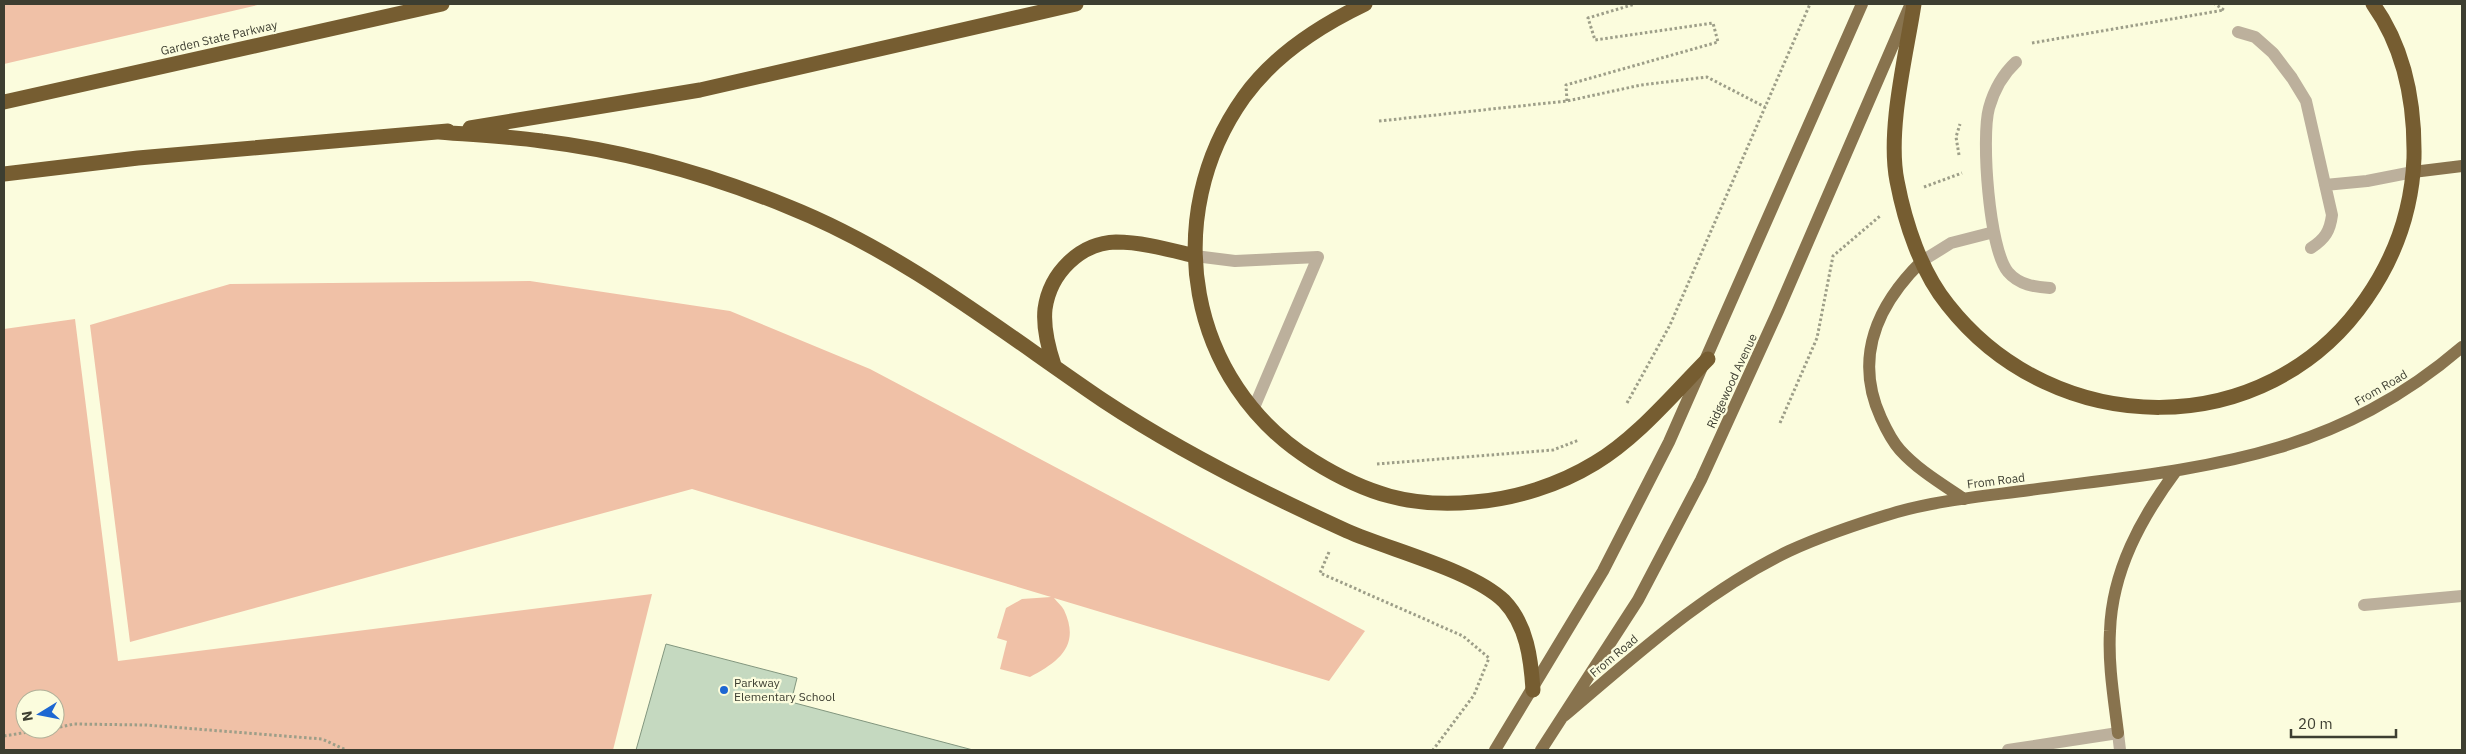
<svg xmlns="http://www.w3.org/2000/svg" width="2466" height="754" viewBox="0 0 2466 754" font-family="'IBM Plex Sans',sans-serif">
  <rect width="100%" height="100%" fill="#fbfcdd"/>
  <path fill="#f0c1a7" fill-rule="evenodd" d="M4 4H262L4 64Z
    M530 281 730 311 870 369 1365 631 1329 681 1054 598C1057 602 1062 606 1064 610 1081 646 1058 662 1030 677L1000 669 1007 641 997 638 1006 608 1022 599 1051 597 692 489 130 642 90 325 230 284Z
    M75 319 118 661 652 594 613 750H4V329ZM25 699H55V729H25Z"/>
  <path fill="#c5d9c0" stroke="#82967e" d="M666 644 797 678 791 702 973 750H636Z"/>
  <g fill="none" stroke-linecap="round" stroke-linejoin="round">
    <path stroke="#9d9e88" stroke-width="3" stroke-dasharray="2.5 2.5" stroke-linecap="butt" d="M2032 43 2224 10 2215 4
      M1567 101 1566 85 1718 42 1713 23 1595 40 1588 18 1635 4
      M1379 121 1567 101 1641 85 1707 77 1765 107
      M1959 155 1956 137 1960 124
      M1924 187 1962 173
      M1627 403 1670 325 1810 4
      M1780 423 1817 338 1833 256 1880 216
      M1377 464 1553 450 1579 440
      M1329 552 1320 573 1463 636 1489 658 1474 695 1433 750
      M55 728 74 724 146 725 322 739 346 750
      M4 736 46 729"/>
    <path stroke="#bcb09c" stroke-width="12" d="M2238 32 2255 37 2273 53 2292 78 2306 101 2332 215C2330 231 2325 239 2311 248
      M2016 62C2002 75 1994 90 1989 108 1981 137 1989 249 2008 272 2019 285 2035 287 2050 288
      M2325 185 2367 181 2413 172
      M1195 256 1235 261 1318 257 1253 410
      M1922 261 1951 243 1994 232
      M2364 605 2462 596
      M2008 750 2118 733 2120 750"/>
    <path stroke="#88734e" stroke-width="12" d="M2413 172 2462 166
      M1922 261C1878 304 1853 357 1881 418 1886 429 1892 441 1900 450 1918 470 1942 484 1964 499
      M1564 716C1635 656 1705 591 1789 551 1824 535 1860 523 1897 512 1940 500 1986 496 2030 490 2196 468 2328 462 2462 347
      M2118 733C2114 699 2108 665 2110 631 2112 571 2141 518 2176 471
      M1495 750 1603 571 1669 442 1862 4
      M1541 750 1638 600 1701 480 1778 311 1909 8"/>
    <path stroke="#765d31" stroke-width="15" d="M1365 4C1319 26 1274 55 1244 97 1159 216 1187 383 1313 461 1366 494 1411 508 1474 502 1515 499 1559 485 1595 463 1638 437 1672 395 1708 359
      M1914 4C1906 56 1887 130 1897 181 1905 223 1921 272 1948 305 2055 441 2266 444 2366 299 2396 256 2412 209 2414 158 2415 103 2405 49 2373 4
      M4 102 442 4
      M470 128 700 90 1076 4
      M439 132C473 135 508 136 542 141 625 151 711 175 789 207 904 253 1002 332 1104 401 1181 452 1263 493 1347 531 1390 550 1472 570 1504 601 1527 625 1531 659 1533 690
      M4 174 138 158 448 131
      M1054 365C1048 347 1043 328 1045 309 1050 273 1080 243 1116 242 1143 242 1170 250 1195 256"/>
  </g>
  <circle fill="#1d67d2" stroke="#fbfcdd" stroke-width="2" cx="724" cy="690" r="5"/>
  <g text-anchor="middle" stroke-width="4.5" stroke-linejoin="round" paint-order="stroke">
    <g font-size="12" fill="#3d3e31" stroke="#fbfcdd">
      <text transform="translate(219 38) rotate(-13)" y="4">Garden State Parkway</text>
      <text transform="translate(1732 381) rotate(-65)" y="4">Ridgewood Avenue</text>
      <text transform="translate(2381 388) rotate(-30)" y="4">From Road</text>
      <text transform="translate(1996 481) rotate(-7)" y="4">From Road</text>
      <text transform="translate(1614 656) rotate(-40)" y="4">From Road</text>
    </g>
    <g font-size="12" fill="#3d3e31" stroke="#fbfcdd" text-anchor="start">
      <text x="734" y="687">Parkway<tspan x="734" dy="14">Elementary School</tspan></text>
    </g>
  </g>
  <rect width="2466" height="754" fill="none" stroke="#3d3e31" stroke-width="10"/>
  <g transform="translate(40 714) rotate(260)"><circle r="24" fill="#fbfcdd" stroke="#afb098"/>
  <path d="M0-4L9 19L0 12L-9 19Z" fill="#1d67d2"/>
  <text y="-8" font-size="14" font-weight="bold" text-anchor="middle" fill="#3d3e31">N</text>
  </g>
  <path d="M2291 729v8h105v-8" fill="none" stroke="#3d3e31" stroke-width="2.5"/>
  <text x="2298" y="729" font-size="15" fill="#3d3e31" stroke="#fbfcdd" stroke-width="4" paint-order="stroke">20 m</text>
</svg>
